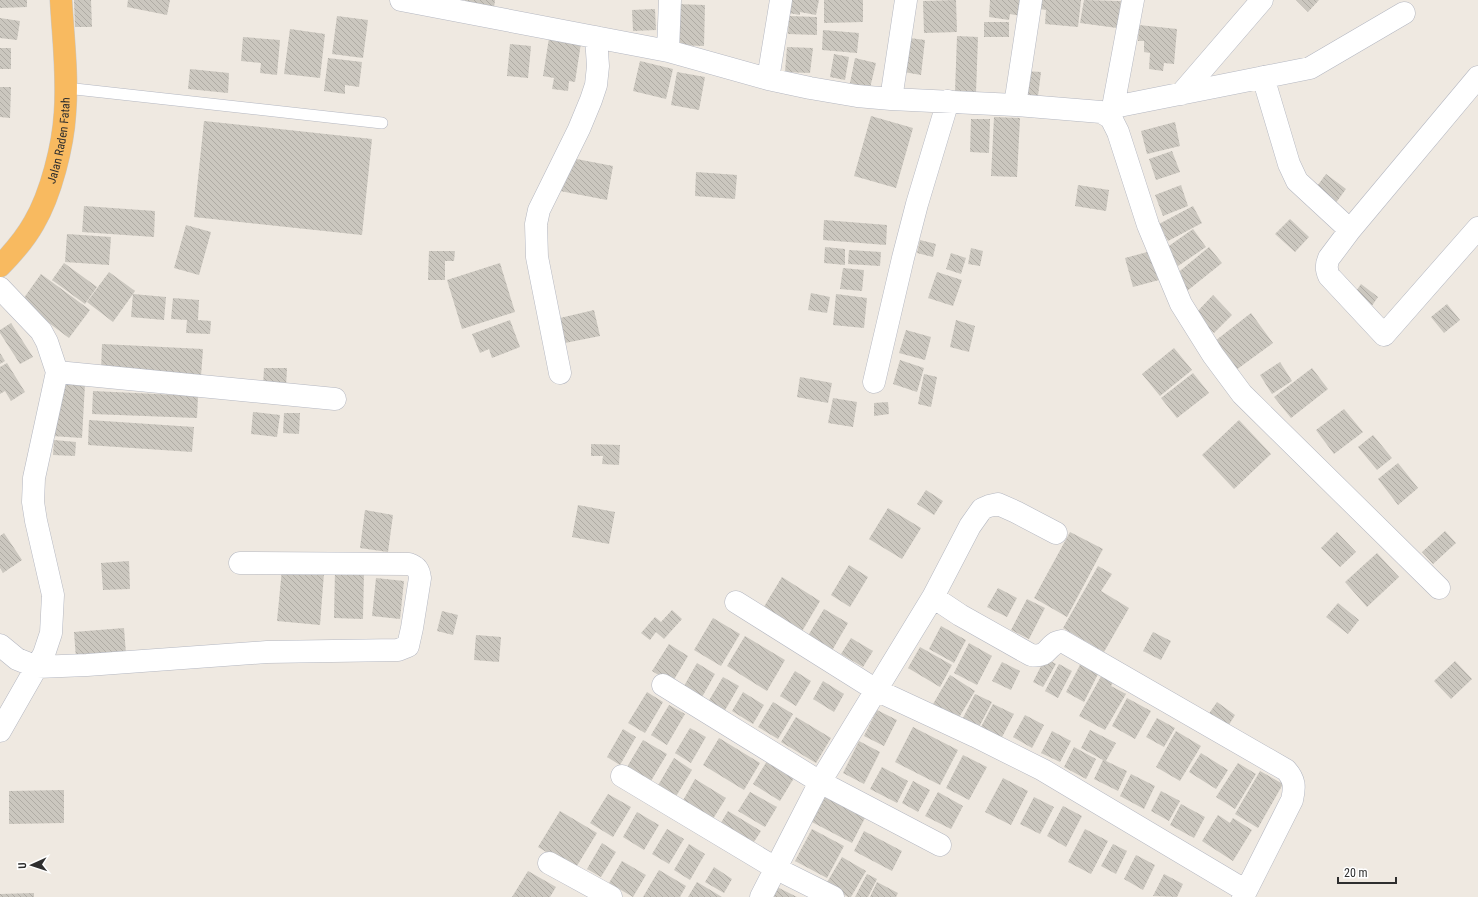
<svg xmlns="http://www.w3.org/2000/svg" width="1478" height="897" viewBox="0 0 1478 897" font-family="'Roboto Condensed',sans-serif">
  <defs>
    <pattern id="building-back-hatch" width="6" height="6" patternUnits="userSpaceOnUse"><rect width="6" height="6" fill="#cbc7bf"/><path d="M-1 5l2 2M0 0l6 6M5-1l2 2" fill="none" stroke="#afaba4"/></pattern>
  </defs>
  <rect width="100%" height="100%" fill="#efe9e1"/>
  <path fill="url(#building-back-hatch)" d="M0 0H27V7L0 8Z
    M74 0H91L92 27H75Z
    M128 0H170L167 15 127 7Z
    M465 0H495L494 8 465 3Z
    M785 0H819L816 15 800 12V15L783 12Z
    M824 0H863V22L824 23Z
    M956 0 957 32 924 33 923 1Z
    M990 0H1022L1021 16 1010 14 1009 20 989 17Z
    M1042 0H1081L1078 27 1045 24 1046 10 1040 9Z
    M1084 0 1121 1 1117 28 1080 23Z
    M1296 0H1319L1308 12Z
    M676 4 705 5 704 46 674 45Z
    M655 9 656 30 633 31 632 10Z
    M337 16 368 20 363 58 332 54Z
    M789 16 817 17V35L788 34Z
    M0 18 20 21 17 40 0 38Z
    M984 22H1009V37H984Z
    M1139 25 1177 29 1174 64 1164 63 1163 71 1149 69 1150 53 1144 52V41H1138Z
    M290 29 325 34 320 78 284 74Z
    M823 30 859 33 857 53 822 50Z
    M957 36 978 37 976 93 955 92Z
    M243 37 280 40 277 75 260 73 261 63 241 61Z
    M902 37 925 40 921 75 898 71Z
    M549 38 581 43 575 82 569 81 568 91 552 89 554 78 543 76Z
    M510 44 531 46 528 78 507 76Z
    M787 47 813 48 810 73 785 72Z
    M0 48H11V69H0Z
    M834 54 849 57 845 80 830 77Z
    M328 58 362 62 359 87 345 85V94L324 91Z
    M855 58 876 63 870 88 850 83Z
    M640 61 673 69 666 99 633 91Z
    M190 69 229 73 228 93 188 89Z
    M1025 71 1041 72 1038 96 1023 94Z
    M677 72 705 77 699 110 671 105Z
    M0 87H11L10 118 0 117Z
    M871 116 913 128 896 188 854 176Z
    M994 117 1020 118 1017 177 991 176Z
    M971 119H990L989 153 970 152Z
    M204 121 372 139 362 235 194 217Z
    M1175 122 1180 146 1147 154 1141 131Z
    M1172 151 1180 172 1156 180 1149 159Z
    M566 157 613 166 607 200 560 191Z
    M696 172 737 175 735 199 695 196Z
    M1326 174 1346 189 1335 204 1315 189Z
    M1078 185 1109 190 1106 211 1075 206Z
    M1181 185 1188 206 1163 216 1155 195Z
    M84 206 155 211 154 237 82 232Z
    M1193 206 1202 223 1168 241 1159 224Z
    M1290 219 1309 237 1295 252 1275 234Z
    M824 220 887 225 886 245 823 240Z
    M186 225 211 232 199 275 174 268Z
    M1193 229 1206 247 1178 266 1166 248Z
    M67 234 111 237 109 265 65 262Z
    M920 240 936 244 933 257 917 253Z
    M825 247 845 249V265L824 263Z
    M1209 247 1222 263 1187 291 1175 275Z
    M971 248 983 251 980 266 968 264Z
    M849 250 881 252 880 266 848 264Z
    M429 251H455L454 261H445V280H428Z
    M1151 251 1159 280 1133 287 1125 258Z
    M951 253 966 258 961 274 946 269Z
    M64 263 97 287 85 304 52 280Z
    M500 263 515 312 462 329 447 280Z
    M843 268 864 270 862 291 840 289Z
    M109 272 135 291 133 294 166 297 164 320 131 317 133 294 113 322 87 302Z
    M937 272 962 280 953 306 928 298Z
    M41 274 90 310 69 338 21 302Z
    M1361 284 1378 297 1364 317 1347 304Z
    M811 293 830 297 827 313 808 310Z
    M836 294 867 298 864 328 833 325Z
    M1213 295 1232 315 1214 333 1195 314Z
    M173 298 199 300 198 320 211 321 210 334 186 333 187 320 171 319Z
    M1447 304 1460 320 1444 333 1431 317Z
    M594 310 600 336 565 343 560 318Z
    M1251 313 1273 343 1236 370 1215 341Z
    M510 320 520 347 492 358 489 349 480 353 472 334Z
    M956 320 975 326 969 352 950 347Z
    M11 323 33 357 20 364 0 333V330Z
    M906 330 931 337 925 360 899 353Z
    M102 344 203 349 201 376 101 371Z
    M1174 348 1192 370 1160 396 1142 374Z
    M0 353 5 361 0 364Z
    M900 360 924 368 917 392 893 384Z
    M1280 362 1292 381 1272 394 1260 375Z
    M7 363 25 392 11 401 5 391 0 394V367Z
    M264 368H287L286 387H263Z
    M1312 368 1328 389 1291 418 1274 397Z
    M1193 373 1209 393 1177 418 1161 398Z
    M924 374 937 377 931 407 918 404Z
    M800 377 832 383 828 403 797 397Z
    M55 382 85 384 82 438 52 436Z
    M93 391 198 396 197 418 92 414Z
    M833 398 857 402 853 427 828 423Z
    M888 402 889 414 874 416V403Z
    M1344 409 1363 432 1334 454 1316 430Z
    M253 412 280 415 277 437 251 434Z
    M284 413H300L299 434 283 433Z
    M89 420 194 427 192 452 88 445Z
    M1239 420 1271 454 1234 489 1202 455Z
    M1373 435 1392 458 1377 470 1358 447Z
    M54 440 76 442 75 456 53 455Z
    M591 444 620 445 619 465 602 464 603 456H591Z
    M1398 463 1418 488 1398 505 1378 479Z
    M926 490 943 501 934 515 917 504Z
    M578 505 615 512 609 544 572 537Z
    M888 508 921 528 902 559 869 539Z
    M365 510 393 515 388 552 360 548Z
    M1445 531 1456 543 1433 564 1422 552Z
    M1070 532 1103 549 1067 617 1034 598Z
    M1337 532 1356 552 1340 567 1321 548Z
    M4 533 22 560 3 573 0 568V536Z
    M1377 553 1399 577 1367 607 1345 582Z
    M129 561 130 589 103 590 101 563Z
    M849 565 868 577 850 607 831 595Z
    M1098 566 1112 574 1101 591 1129 608 1104 652 1063 628Z
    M282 569 324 573 320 625 277 621Z
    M335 570 364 571 363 619 334 618Z
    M782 577 820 601 801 633 762 610Z
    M376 578 404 581 400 619 372 616Z
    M998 588 1017 598 1007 617 987 607Z
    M1027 599 1045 608 1029 639 1011 630Z
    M1338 603 1359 620 1348 634 1326 617Z
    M824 609 848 623 830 654 806 639Z
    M672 610 682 619 664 639 656 632 650 640 641 633 655 617 661 622Z
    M442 611 458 615 453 635 437 631Z
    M713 618 740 634 721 666 694 650Z
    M941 626 966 640 954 663 929 649Z
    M124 628 126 654 76 658 74 632Z
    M1153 632 1171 641 1161 660 1143 651Z
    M476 635 501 637 499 662 474 660Z
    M745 636 785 660 767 691 727 666Z
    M851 638 873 651 863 667 841 654Z
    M969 643 992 656 977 685 954 673Z
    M669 644 688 656 672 683 652 671Z
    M920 647 952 665 940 687 908 668Z
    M1045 658 1056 664 1043 687 1033 682Z
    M1455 661 1472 679 1451 699 1434 681Z
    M1002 662 1020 671 1011 690 992 681Z
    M697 663 715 674 702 697 684 686Z
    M1081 663 1099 672 1084 702 1066 692Z
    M1059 664 1072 671 1058 698 1045 691Z
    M795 671 811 681 796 706 780 696Z
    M1104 671 1116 677 1111 686 1126 694 1105 730 1079 716Z
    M950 675 975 691 958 719 933 704Z
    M723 677 739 686 724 712 708 702Z
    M823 681 844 694 834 712 813 699Z
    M647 692 663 702 645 733 628 723Z
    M743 692 764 705 753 724 732 711Z
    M975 694 992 702 976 733 960 724Z
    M1127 698 1151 711 1135 739 1112 726Z
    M773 702 793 714 778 739 758 727Z
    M1217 702 1235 715 1227 728 1208 715Z
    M993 704 1014 714 1001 739 980 729Z
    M669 705 685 714 667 745 651 735Z
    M877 710 897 720 884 746 864 736Z
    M1025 715 1044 725 1032 748 1013 737Z
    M796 717 831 738 816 763 781 742Z
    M1157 718 1175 728 1164 747 1146 737Z
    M913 727 958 750 940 785 895 762Z
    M690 728 706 737 691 763 675 753Z
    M623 729 636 737 620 765 607 757Z
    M1090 730 1116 743 1106 761 1127 771 1118 791 1094 779 1103 760 1081 748Z
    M1052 731 1071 741 1060 762 1041 753Z
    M1176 731 1201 746 1180 781 1156 767Z
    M719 738 760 763 744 790 703 765Z
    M643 740 667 754 651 781 627 767Z
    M859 741 880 752 864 784 843 773Z
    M1074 747 1096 759 1086 779 1064 767Z
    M1201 753 1228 770 1216 789 1189 772Z
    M963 755 987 767 969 800 946 788Z
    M674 758 692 770 675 798 657 787Z
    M767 761 794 778 780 801 753 784Z
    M1238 763 1256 774 1235 809 1216 797Z
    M882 767 908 781 897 803 870 789Z
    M1260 771 1283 784 1258 828 1235 814Z
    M1131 774 1155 786 1144 809 1120 796Z
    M1003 778 1028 791 1011 825 985 812Z
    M695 779 726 798 711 822 681 804Z
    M913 781 930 790 918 812 902 803Z
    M64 790V823L9 824V791Z
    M1161 791 1180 801 1169 821 1151 811Z
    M750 792 777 807 765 827 738 811Z
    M938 792 963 806 951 829 925 816Z
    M608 794 631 807 613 837 590 823Z
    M824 794 866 816 852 843 810 821Z
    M1034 797 1054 807 1040 834 1020 824Z
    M1181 804 1205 817 1194 838 1170 825Z
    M1063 806 1082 816 1066 847 1047 836Z
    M560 811 597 833 575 869 538 847Z
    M728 811 761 831 752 845 719 826Z
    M637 812 659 825 644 850 623 837Z
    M1218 815 1230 823 1233 818 1252 830 1233 861 1202 841Z
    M667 829 684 839 669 864 652 854Z
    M812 829 844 846 827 878 795 861Z
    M1085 829 1108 841 1091 874 1068 862Z
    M864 831 902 851 892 871 854 851Z
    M602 843 616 852 601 877 587 869Z
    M689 844 705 854 690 880 674 870Z
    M1113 844 1127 851 1116 874 1101 866Z
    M1136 855 1155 865 1143 890 1124 879Z
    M842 857 866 871 851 897H848L826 884Z
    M622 861 646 875 633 897 609 883Z
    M714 867 732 879 724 893 705 882Z
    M659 870 686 886 680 897H643Z
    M528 871 556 887 550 897H512Z
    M867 874 877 879 868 897H855Z
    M1164 874 1183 884 1177 897 1153 896Z
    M697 882 722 897H688Z
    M877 882 898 893 896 897H870Z
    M775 886 797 897H769Z
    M34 893V897H0V894Z"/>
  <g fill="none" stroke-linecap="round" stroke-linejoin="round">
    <defs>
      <path id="service" d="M66 88 382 123"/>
      <path id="minor" d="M401 0 668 51 768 79 810 88 857 96 891 99 1015 105 1101 112 1111 118 1118 132 1148 225 1181 304 1213 355 1242 394 1439 588
        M668 51 670 0
        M1263 77 1289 164 1297 181 1350 230
        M1478 77 1350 230 1329 258C1326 265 1326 269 1329 276L1384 335 1478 228
        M768 79 781 0
        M1181 94 1262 0
        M891 99 906 0
        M1015 105 1031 0
        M1114 107 1310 68 1404 13
        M1111 118 1133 0
        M0 288 41 331 47 342 57 372 34 478 33 502 36 521 53 595 51 633 44 654 0 731
        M57 372 335 399
        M560 373 537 257 536 224 539 210 579 129 591 100 596 85 598 66 596 37
        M874 382 903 258 917 204 948 101
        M933 597 970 526 982 509 989 506 998 504 1016 512 1056 533
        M736 602 876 690 975 736 1043 770 1246 891
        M0 645 17 659 37 667 87 665 267 652 398 650 408 646 412 628 420 578C419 570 417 567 409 564L240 563
        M663 685 820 782 940 845
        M622 776 777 869 833 897
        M549 863 611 897
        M761 897 820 782 933 597 960 615 1031 655C1051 658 1046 643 1062 641L1286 770C1295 780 1295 787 1292 800L1243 897"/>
      <g id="trunk">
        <path id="s1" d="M0 266C13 253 25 239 34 223 51 194 63 146 65 113 68 75 63 37 61 0"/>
      </g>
    </defs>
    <use href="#service" stroke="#b4b7c1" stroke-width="12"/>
    <use href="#minor" stroke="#b4b7c1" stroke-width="23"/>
    <use href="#trunk" stroke="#c9c9c9" stroke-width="23"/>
    <use href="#service" stroke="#fff" stroke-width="11"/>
    <use href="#minor" stroke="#fff" stroke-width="22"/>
    <use href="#trunk" stroke="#f8ba60" stroke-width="22"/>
  </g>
  <g text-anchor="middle" stroke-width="3" stroke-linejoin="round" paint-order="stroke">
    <g font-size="12" fill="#2e2e2e" stroke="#fff">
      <text dy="4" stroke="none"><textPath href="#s1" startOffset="142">Jalan Raden Fatah</textPath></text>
    </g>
  </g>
  <g transform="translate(32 865) rotate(267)" stroke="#ffffff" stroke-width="3" paint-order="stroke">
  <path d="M0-3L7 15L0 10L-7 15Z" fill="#2e2e2e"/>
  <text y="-6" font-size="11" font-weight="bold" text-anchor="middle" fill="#2e2e2e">U</text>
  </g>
  <path d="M1338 877v6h58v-6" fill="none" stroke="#2e2e2e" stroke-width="2"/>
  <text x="1344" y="877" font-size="12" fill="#2e2e2e" stroke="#ffffff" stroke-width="3" paint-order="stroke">20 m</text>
</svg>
